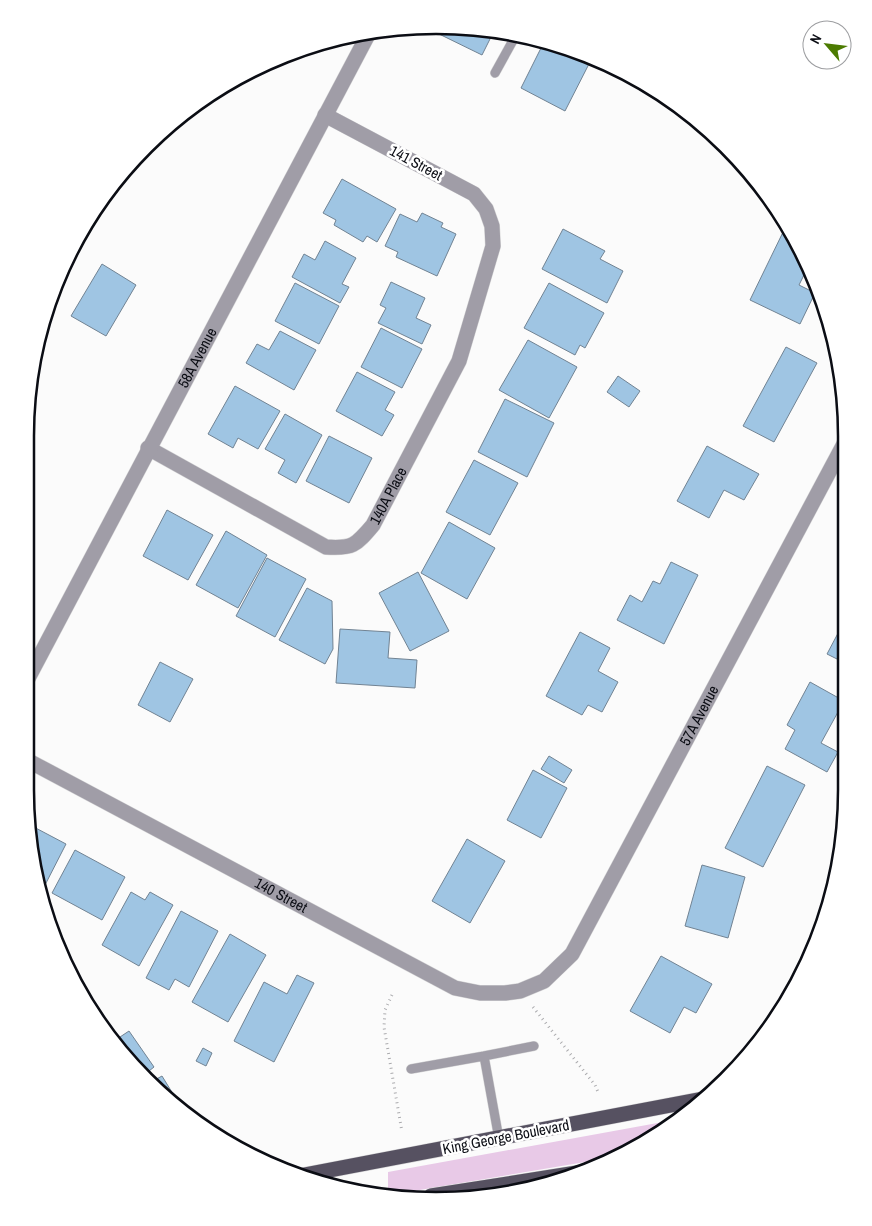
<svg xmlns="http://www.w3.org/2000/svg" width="872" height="1226" viewBox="0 0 872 1226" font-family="'Archivo Narrow',sans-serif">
  <rect width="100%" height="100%" fill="#fbfbfb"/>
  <path fill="#e8c9e7" d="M674 1120 615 1157 396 1194H388V1172Z"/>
  <path fill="#9fc5e3" stroke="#718393" d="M463 26 494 31 482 55 437 33 440 27Z
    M545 40 592 58 565 111 521 88Z
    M342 179 396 209 377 242 367 236 363 242 334 225 336 220 323 213Z
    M422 213 443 223 441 227 456 234 437 276 396 257 398 252 385 246 400 214 417 222Z
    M786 226 805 254 811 274 806 271 799 285 815 293 800 324 750 300Z
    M563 229 605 251 600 259 623 271 607 303 542 269Z
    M325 241 356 258 342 284 349 287 340 303 292 277 304 254 315 260Z
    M102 264 136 285 106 336 71 316Z
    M391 282 425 298 416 318 431 325 422 344 378 323 386 308 380 305Z
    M295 283 339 306 319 344 275 321Z
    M549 283 604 313 585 348 580 345 575 355 524 328Z
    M381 328 422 349 402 388 361 367Z
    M280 331 316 350 294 390 246 363 257 344 269 350Z
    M528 340 577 367 549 418 499 390Z
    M786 347 817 363 774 442 743 426Z
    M357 372 395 392 385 410 394 415 382 436 336 411Z
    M618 376 640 391 629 407 607 392Z
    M235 386 280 411 258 449 238 438 233 448 208 434Z
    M505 399 554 423 527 477 478 452Z
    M285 414 322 435 296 483 278 473 285 460 265 449Z
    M329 436 372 458 349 503 306 481Z
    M707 446 759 474 744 500 724 490 709 518 677 501Z
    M474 460 518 483 490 535 446 512Z
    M167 510 213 535 188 580 143 556Z
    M449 522 495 548 467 599 421 573Z
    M226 531 267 555 238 608 196 585Z
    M267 558 306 579 275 637 236 616Z
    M671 562 698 575 664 644 617 620 630 595 642 602 653 581 660 584Z
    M418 572 449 631 410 651 379 593Z
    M307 588 332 601 333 649 325 664 279 640Z
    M845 620V663L827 654Z
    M340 629 390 632 388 658 417 660 415 688 336 683Z
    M580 632 610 648 598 671 618 682 602 712 588 705 582 715 546 696Z
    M160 662 193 679 170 722 138 705Z
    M810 682 844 701 821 743 838 752 827 772 785 749 795 730 787 725Z
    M549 756 572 770 564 783 541 769Z
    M767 766 805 785 763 867 725 848Z
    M533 770 567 788 541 838 507 820Z
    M30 825 66 844 44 887 37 883Z
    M467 839 505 861 470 923 432 901Z
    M75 850 125 877 102 920 52 893Z
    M702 865 745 877 728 938 685 926Z
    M131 892 145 900 150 892 173 905 139 966 102 945Z
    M181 911 218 931 189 987 175 979 169 990 146 978Z
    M230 934 266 955 228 1022 192 1002Z
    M661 956 712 984 696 1013 684 1007 670 1033 630 1011Z
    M297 975 314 983 274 1062 234 1041 264 982 287 994Z
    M89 1007 110 1030 107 1033 94 1018Z
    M129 1031 154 1067 144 1075 114 1041Z
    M203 1048 212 1053 206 1066 196 1061Z
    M162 1076 181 1107 179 1108 165 1099 151 1082Z"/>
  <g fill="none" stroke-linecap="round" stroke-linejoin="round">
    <defs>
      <path id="lane" d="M495 73 516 35
        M411 1069 484 1056
        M499 1139 484 1056 534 1046"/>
      <g id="street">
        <path id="s1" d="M148 448 326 547C353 549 356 545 373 525L459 361 493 246 492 226 486 209 474 194 325 115"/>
        <path id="s2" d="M25 684 370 31"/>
        <path id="s3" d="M25 759 455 988 480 993H505L520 991 544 981 572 954 844 444"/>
      </g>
      <path id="primary" d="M304 1175 708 1098
        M431 1196 583 1172"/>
    </defs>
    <use href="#lane" stroke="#d5d5d6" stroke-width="10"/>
    <use href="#street" stroke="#d5d5d6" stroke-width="16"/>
    <use href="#primary" stroke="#d5d5d6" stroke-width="16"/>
    <path stroke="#ababae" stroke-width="3" stroke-dasharray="1 4" stroke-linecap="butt" d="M392 995 385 1010 384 1027 402 1132
      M533 1007 595 1085 598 1092"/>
    <use href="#lane" stroke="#a09da7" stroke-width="9"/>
    <use href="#street" stroke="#a09da7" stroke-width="15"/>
    <use href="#primary" stroke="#565161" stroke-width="15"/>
  </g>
  <g text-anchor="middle" stroke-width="5" stroke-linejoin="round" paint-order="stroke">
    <g font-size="15" fill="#0b0d14" stroke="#fff">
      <text transform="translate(416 163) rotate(28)" y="5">141 Street</text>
      <text dy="5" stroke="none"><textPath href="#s2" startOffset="369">58A Avenue</textPath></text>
      <text dy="5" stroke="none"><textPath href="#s1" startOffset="292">140A Place</textPath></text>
      <text dy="5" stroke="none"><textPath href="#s3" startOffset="888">57A Avenue</textPath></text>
      <text dy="5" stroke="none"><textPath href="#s3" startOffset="290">140 Street</textPath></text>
      <text transform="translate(506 1137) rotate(-11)" y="5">King George Boulevard</text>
    </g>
  </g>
  <path d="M0 0H872V1226H0ZM436 34H436A402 402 0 0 1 838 436V790A402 402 0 0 1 436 1192H436A402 402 0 0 1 34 790V436A402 402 0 0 1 436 34Z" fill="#fff" fill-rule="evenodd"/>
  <path fill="none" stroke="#0b0d14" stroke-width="2.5" d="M436 34H436A402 402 0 0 1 838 436V790A402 402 0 0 1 436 1192H436A402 402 0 0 1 34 790V436A402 402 0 0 1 436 34Z"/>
  <g transform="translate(827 45) rotate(298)"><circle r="24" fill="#ffffff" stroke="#9d9ea1"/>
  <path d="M0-4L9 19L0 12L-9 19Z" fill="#4c7b01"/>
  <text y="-8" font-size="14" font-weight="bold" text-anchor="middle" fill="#0b0d14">N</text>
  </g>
</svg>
